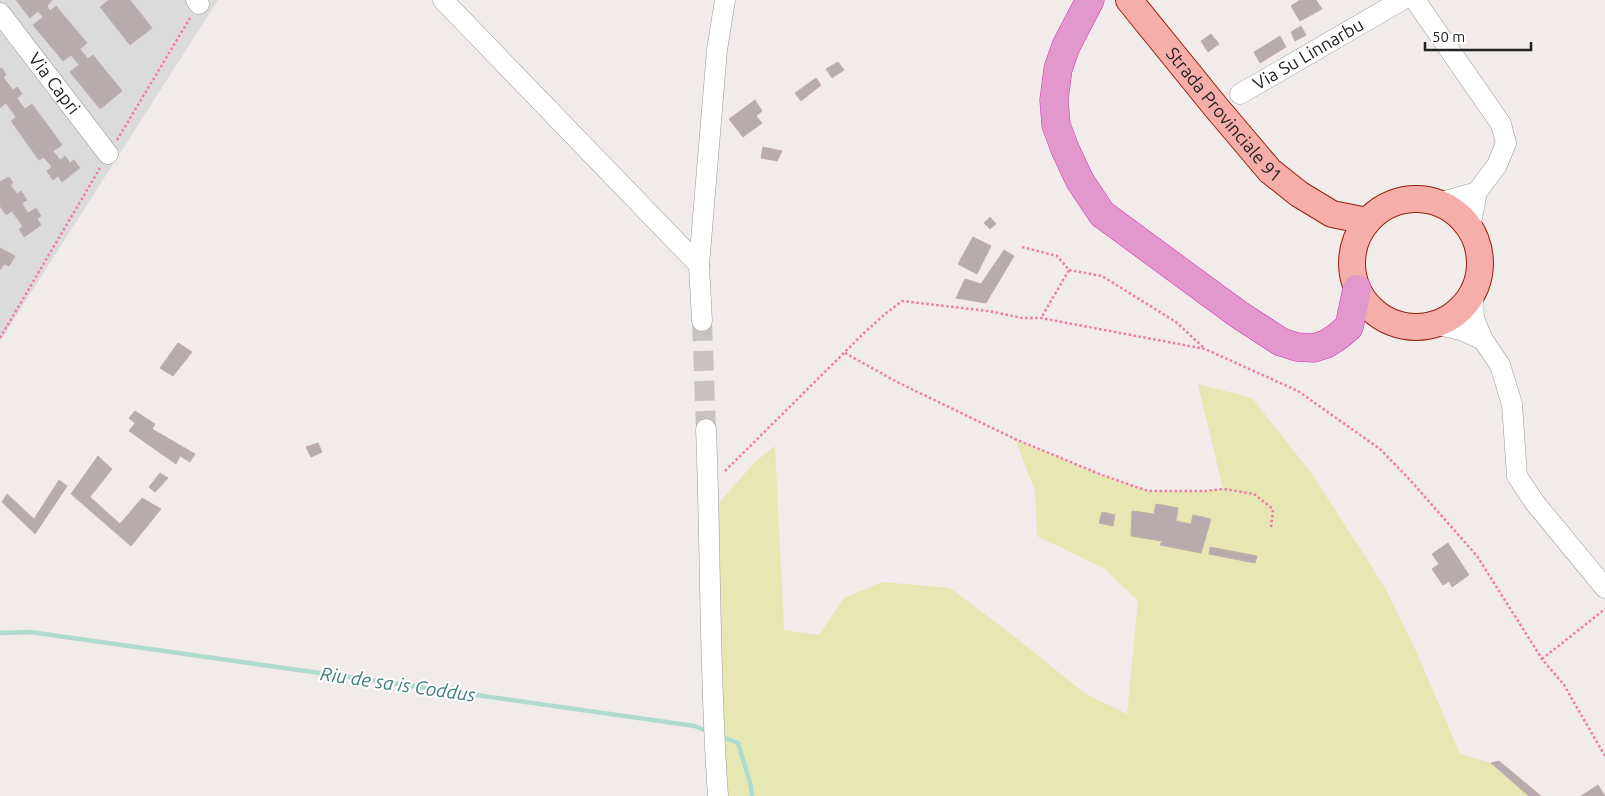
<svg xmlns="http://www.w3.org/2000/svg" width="1605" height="796" viewBox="0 0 1605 796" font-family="Ubuntu,sans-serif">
  <rect width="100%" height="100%" fill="#f1ebe9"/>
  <path fill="#dcdbdb" d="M0 0H218L0 341Z"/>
  <path fill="#e7e7b4" d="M1198 384 1252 398 1312 474 1384 586 1416 651 1460 754 1491 763 1529 796H728L722 721 716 506 756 461 775 446 784 630 819 635 844 598 882 582 950 588 1019 640 1084 693 1127 714 1138 601 1105 569 1037 536 1035 491 1015 439 1102 475 1148 491H1206L1223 489Z"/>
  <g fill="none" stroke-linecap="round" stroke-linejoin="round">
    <path stroke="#aedbce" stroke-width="4.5" d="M0 633 30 632 695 726 709 732
      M720 736 738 743 751 786 752 796"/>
  </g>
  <path fill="#b7acad" stroke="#c2adae" d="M16 0H52L47 6 50 11 56 6 87 43 80 49 88 59 93 55 122 91 100 109 70 72 79 65 71 55 63 61 33 25 43 17 38 11 30 18Z
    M109 0H130L152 28 130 45 100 7Z
    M1300 0H1316L1322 9 1300 21 1291 6Z
    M1301 26 1306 35 1295 41 1291 32Z
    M1211 34 1219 44 1208 52 1201 41Z
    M1280 36 1286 47 1260 63 1254 52Z
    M838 62 844 70 832 78 826 69Z
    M2 68 6 75 3 77 13 90 17 87 22 94 17 98 25 109 32 104 62 145 53 151 60 160 65 156 70 163 74 160 80 168 62 182 58 176 53 180 47 171 52 167 44 157 39 160 11 121 16 117 6 103 0 108V69Z
    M816 78 821 85 801 101 795 93Z
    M755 100 762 111 756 116 762 123 743 137 729 119Z
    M763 147 782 151 777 161 761 158Z
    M9 177 13 183 10 185 17 194 21 191 27 200 22 203 28 213 36 208 41 216 37 219 41 225 24 237 19 229 23 227 12 211 6 215 0 206V182Z
    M990 217 996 224 990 229 984 223Z
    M973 237 991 246 977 274 958 264Z
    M0 248 15 256 9 266 4 264 0 270Z
    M1004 250 1014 256 986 303 956 298 965 279 981 284Z
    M178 343 192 352 173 376 160 368Z
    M135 411 155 424 152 429 195 454 190 462 180 456 176 464 129 431 135 423 129 418Z
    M318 443 322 452 311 457 306 447Z
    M98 456 112 469 90 497 120 524 142 498 161 509 131 546 71 494Z
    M160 473 168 478 155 492 149 487Z
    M59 480 67 486 35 534 2 502 7 494 34 519Z
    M1156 504 1178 508 1176 521 1191 524 1193 515 1211 519 1201 553 1160 545 1162 541 1131 536 1132 511 1154 514Z
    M1102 512 1115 515 1113 526 1099 523Z
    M1448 543 1469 575 1452 587 1449 581 1443 585 1432 569 1439 564 1432 554Z
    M1210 547 1257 556 1255 563 1209 554Z
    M1499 761 1541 796H1529L1491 763Z
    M1598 785 1605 796H1581Z"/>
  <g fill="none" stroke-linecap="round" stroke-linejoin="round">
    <path stroke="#c8c3c1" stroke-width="20" stroke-dasharray="20 10" stroke-linecap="butt" d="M702 321 706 429"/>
    <defs>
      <g id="minor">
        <path d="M196 0 199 4"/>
        <path d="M443 0 699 265"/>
        <path d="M1415 0 1501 124 1506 143 1497 165 1477 192 1470 228"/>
        <path id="s1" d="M0 13 108 154"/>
        <path id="s2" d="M1240 94 1402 0"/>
        <path d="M1438 203 1477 192"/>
        <path d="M1473 291 1474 319 1483 340 1500 365 1512 404 1517 476 1535 503 1605 588"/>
        <path d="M702 321 699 265 717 50 725 0"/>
        <path d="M1434 324 1461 330 1483 340"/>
        <path d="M706 429C711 551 709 674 718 796"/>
      </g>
      <g id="major">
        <path id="s3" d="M1129 0 1215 106 1270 171 1299 194 1332 214 1367 221"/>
        <circle cx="1416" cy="263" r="64"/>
      </g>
      <path id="highway" d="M1090 0 1066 46 1058 69 1054 100 1056 125 1065 149 1080 181 1102 214 1238 314 1281 342 1297 347 1314 348 1326 344 1337 337 1349 327 1357 289"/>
    </defs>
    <use href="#minor" stroke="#999" stroke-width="21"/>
    <use href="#major" stroke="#95210b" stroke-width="28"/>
    <use href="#highway" stroke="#d036b9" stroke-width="29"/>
    <path stroke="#f17bab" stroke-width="2.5" stroke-dasharray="2.5 2.5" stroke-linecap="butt" d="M117 140 190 18
      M1022 247 1057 256 1069 270 1041 318
      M1069 270 1102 276 1176 322 1204 348
      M0 338 100 168
      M845 353 897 382 1015 439 1102 475 1148 491H1206L1224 489 1254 494 1273 509 1271 527
      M725 471 865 332 885 314 902 301 988 311 1022 318H1041L1205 349 1298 391 1380 449 1410 480 1477 556 1542 659 1564 685 1605 756
      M1542 659 1605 609"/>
    <use href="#minor" stroke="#fff" stroke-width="20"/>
    <use href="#major" stroke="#f6aeaa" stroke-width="26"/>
    <use href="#highway" stroke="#e298cc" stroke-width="28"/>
  </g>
  <g text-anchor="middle" stroke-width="4" stroke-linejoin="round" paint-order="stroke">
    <g font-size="18" fill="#222" stroke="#fff">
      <text dy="6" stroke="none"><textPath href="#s2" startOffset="79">Via Su Linnarbu</textPath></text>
      <text dy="6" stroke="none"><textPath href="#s1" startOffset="89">Via Capri</textPath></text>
      <text dy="6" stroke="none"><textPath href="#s3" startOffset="149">Strada Provinciale 91</textPath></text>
    </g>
    <g font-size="19" font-style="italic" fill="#407e7d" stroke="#fff">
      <text transform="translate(398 684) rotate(8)" y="7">Riu de sa is Coddus</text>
    </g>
  </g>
  <path d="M1425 42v8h106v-8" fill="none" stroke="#222222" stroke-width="2.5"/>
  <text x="1432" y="42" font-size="15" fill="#222222" stroke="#ffffff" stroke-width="4" paint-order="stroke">50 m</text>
</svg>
